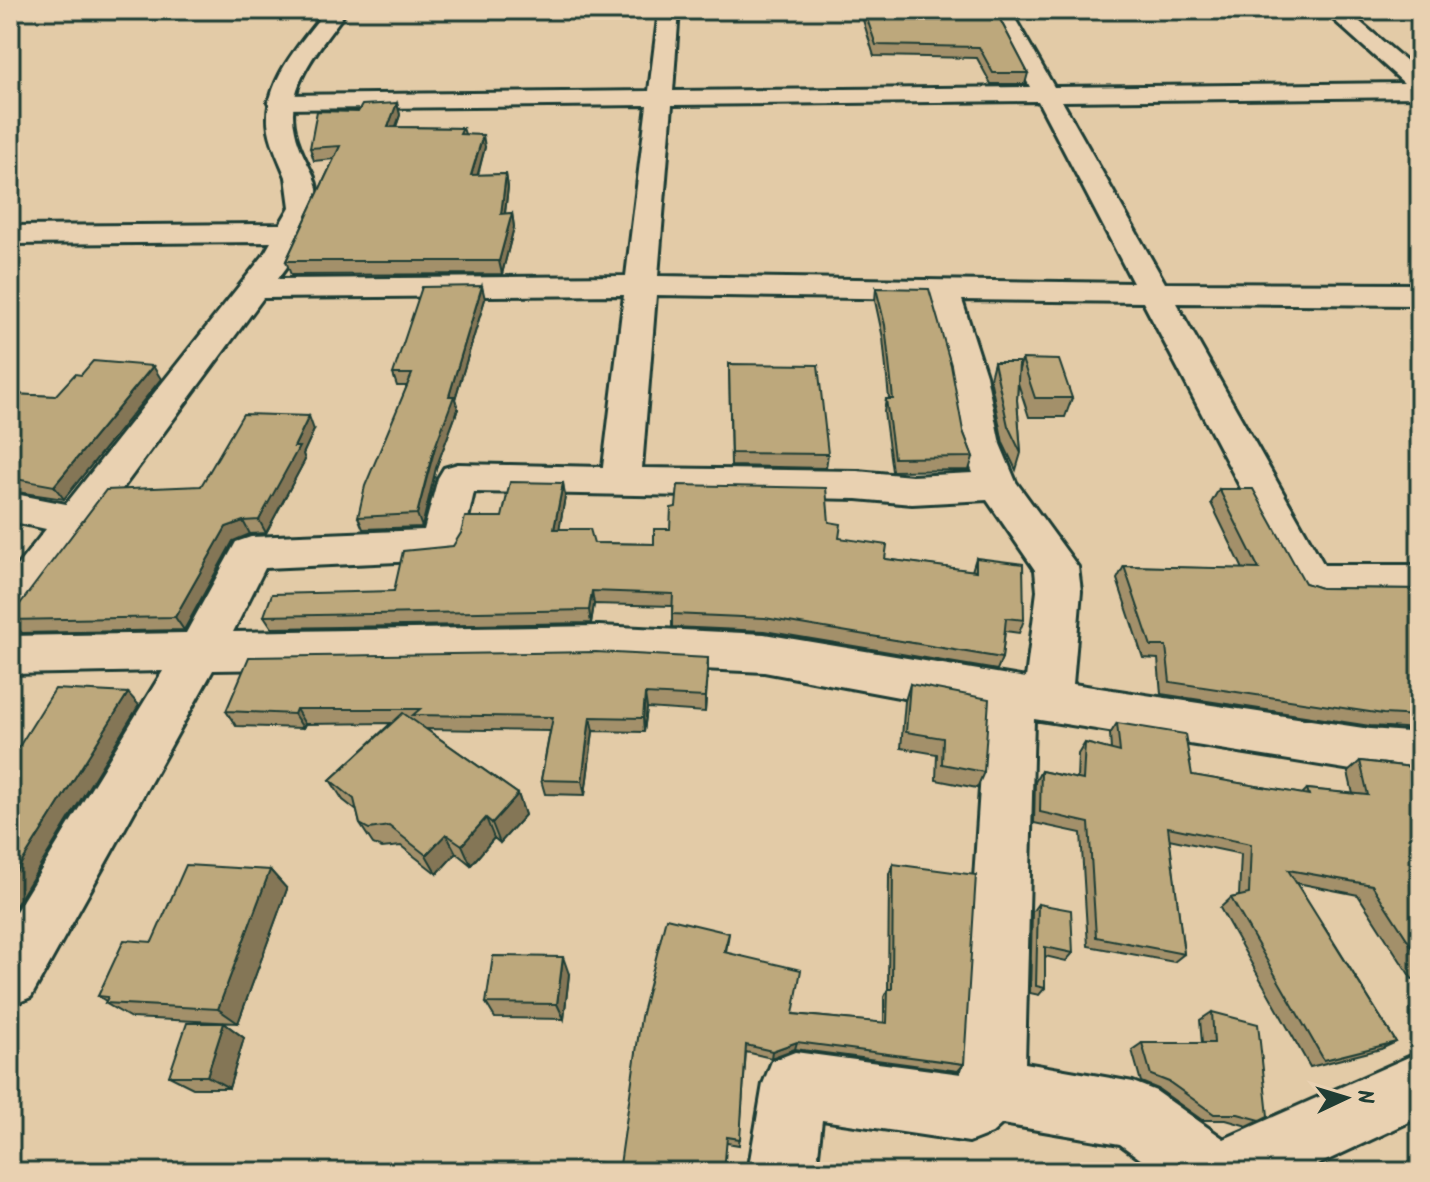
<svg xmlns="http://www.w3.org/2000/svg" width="1430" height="1182" viewBox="0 0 1430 1182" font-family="Kalam,sans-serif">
  <rect width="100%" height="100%" fill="#e3cba7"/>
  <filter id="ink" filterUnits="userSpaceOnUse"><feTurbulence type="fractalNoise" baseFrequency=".0125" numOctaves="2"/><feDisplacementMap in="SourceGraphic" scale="16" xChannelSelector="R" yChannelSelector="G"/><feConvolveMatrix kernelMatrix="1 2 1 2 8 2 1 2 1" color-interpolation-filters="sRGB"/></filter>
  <g filter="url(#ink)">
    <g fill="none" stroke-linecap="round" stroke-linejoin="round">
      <defs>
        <path id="minor" d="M659 10H679L673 91 1030 87 990 10H1010L1054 87 1404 83 1323 10H1346L1420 73V97L1062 101 1165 283 1420 284V305L1176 303 1324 565H1420V599L1311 598 1296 593 1143 302 962 300 986 375 1000 444 1016 482 1078 567 1081 591 1073 684 1370 729 1420 733V777L1370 773 1034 719 1025 1063 1133 1082 1156 1091 1224 1139 1420 1052V1117L1302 1172H1158L1120 1144 1002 1124 992 1133 969 1142 822 1120 816 1172H748L763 1084 772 1061 795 1052 961 1074 985 713 764 672 599 664 213 670 31 997 10 1006V921L163 671 10 674V636L186 633 236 542 251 537 424 530 438 478 444 468 458 464 603 467 624 295 263 298 26 619 10 624V575L46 529 10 521V493L66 504 263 256 271 242 10 244V226L280 224 290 207 286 177 290 171 300 169 310 171C333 205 298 252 278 279L626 276 647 105 280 109 271 107 268 102 271 97 280 95 649 91ZM1038 101 1133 283 658 276 672 105ZM656 295 930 299 950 375 962 444 973 473 912 476 857 471 642 468ZM474 492 857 499 912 504 987 500 1035 570 1037 591 1026 678 764 634 599 626 233 632 265 568 441 560 456 556 462 545Z"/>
        <path id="tertiary" d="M326 10H347C322 46 284 84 295 131 298 147 307 162 314 177L310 183 300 185 290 183 286 177C280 162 272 146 269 130 261 84 300 44 326 10Z"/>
      </defs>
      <use href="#minor" stroke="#1f3d34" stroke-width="6"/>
      <use href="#tertiary" stroke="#1f3d34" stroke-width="6"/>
      <use href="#minor" fill="#e9d1b1" fill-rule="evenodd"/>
      <use href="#tertiary" fill="#e9d1b1" fill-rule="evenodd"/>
    </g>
    <path fill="#a3906a" stroke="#1f3d34" stroke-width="2" d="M860 10H995L1028 73 1025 84H991L977 58 874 56Z
      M397 103 400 115 396 127 463 128 465 134 485 147 478 175 506 174 508 187 505 214 512 213 514 227 502 274 291 275 286 261 334 159 314 161 310 148 358 112Z
      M876 288 963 431 973 457 969 470 892 471 884 412 886 399H889L883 338 875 301Z
      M485 299 455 399 458 409 436 468 422 527 363 529 358 517 407 386H397L393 374Z
      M1022 359 1072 398 1065 417H1029L1018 383 1017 400 1021 453 1016 470 1003 443 990 378 994 362 1018 373Z
      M729 364 828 454 826 468 731 466Z
      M161 379 64 499 10 491V394L55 396Z
      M314 430 303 454 305 460 266 533 250 534 233 541 184 630 22 633 10 620 17 608 201 486Z
      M563 483 565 497 559 529 594 543 654 544 670 529 829 522 839 538 885 559 972 571 976 558 1024 620 1019 633 1005 631 1002 658 997 670 764 631 672 627V606L594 604 591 623 272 628 264 616 394 591 453 546 502 517Z
      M1219 489 1305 583 1321 588 1420 589V729L1370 726 1161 694 1158 659 1143 658 1117 579 1124 566 1243 569 1211 503Z
      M708 658 705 712 647 708 644 732 593 731 585 795 545 794 541 780 550 731 426 729 518 794 525 815 500 843 494 838 471 865 456 853 437 874 401 846 382 848 373 844 360 824 357 811 343 800 330 780 391 723 305 724 303 728 236 726 226 711Z
      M910 684 984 772 977 788 936 780 937 754 901 748 905 701Z
      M1117 723 1192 775 1302 794 1307 789 1353 794 1348 772 1360 761 1420 768V982L1418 978 1412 979 1358 895 1297 883 1396 1042 1381 1049 1310 1067 1220 908 1231 898 1239 896 1241 854 1169 839 1184 954 1174 962 1088 946 1081 833 1034 823 1035 782 1041 771 1077 779 1078 754 1085 743 1111 750 1110 734Z
      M893 864 964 1064 958 1071 795 1049 771 1058 746 1052 739 1145 727 1143 620 1165 729 933 726 952 793 1014 884 1023V997L888 989 889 874Z
      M270 870 287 889 238 1023 131 1018 105 1003 106 1001 98 996 152 942Z
      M1038 904 1073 953 1066 961 1045 956V988L1039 995 1030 993 1032 912Z
      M569 974 564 1019 495 1018 486 1003Z
      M1212 1012 1268 1116 1247 1126 1226 1120H1202L1158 1089 1141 1082 1132 1050 1142 1043H1202L1200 1020Z
      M224 1023 244 1038 229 1088H193L169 1076Z"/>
    <path fill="#847656" stroke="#1f3d34" stroke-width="2" d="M397 103 400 115 391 140 388 127Z
      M483 135 485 147 474 188 471 175Z
      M506 174 508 187 503 227 501 214Z
      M512 213 514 227 502 274 499 261Z
      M482 286 485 299 455 399 458 409 436 468 422 527 417 514 449 396Z
      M153 366 161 379 64 499 54 486Z
      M309 416 314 430 303 454 305 460 266 533 259 520Z
      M563 483 565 497 557 542 554 529Z
      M243 521 250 534 233 541 184 630 175 617 226 527Z
      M592 591 594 604 591 623 589 610Z
      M708 658V672L705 712V697Z
      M128 693 139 705 10 915V881Z
      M645 694 647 708 644 732 643 718Z
      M296 709 305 724 303 728 294 714Z
      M590 717 593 731 585 795 582 781Z
      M518 794 525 815 500 843 492 823Z
      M486 818 494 838 471 865 462 845Z
      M446 834 456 853 437 874 426 855Z
      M270 870 287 889 238 1023 218 1009Z
      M563 957 569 974 564 1019 557 1004Z
      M224 1023 244 1038 229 1088 207 1076Z
      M797 1042 795 1049 771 1058 772 1051Z"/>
    <path fill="#bda87b" stroke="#1f3d34" stroke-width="2" d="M864 10H995L1028 73H993L979 47 876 45Z
      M397 103 388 127 463 128 460 134 483 135 471 175 506 174 501 214 512 213 499 261H286L340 146 310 148 317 111 358 112 362 105Z
      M482 286 449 396H454L432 455 417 514 358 517 365 486 412 374H393L422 287Z
      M876 288 929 289 951 365 963 431 973 457 894 458 886 399H893L885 325Z
      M1022 359 1059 360 1072 398H1035Z
      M93 361 153 366 54 486 10 478V394L55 396 75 374 81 375Z
      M994 362H1019L1017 400 1021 453 1008 426Z
      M729 364 818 365 828 454 731 453Z
      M243 414 309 416 294 447H299L259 520 243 521 226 527 175 617 10 620V610L17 608 106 490 201 486Z
      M510 482 563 483 554 529H590L594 543 654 544V529H670L671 508 676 507 678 485 826 488 829 522 841 524 839 538 887 545 885 559 976 571V558L1023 564 1024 620 1006 618 1002 658 765 618 672 614 673 594 592 591 589 610 264 616 272 594 394 591 403 551 453 546 461 533 465 517H502Z
      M1219 489H1253L1305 583 1321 588 1420 589V716L1383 714 1170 682 1166 646H1151L1124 566 1259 569Z
      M596 652 708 658 705 697 645 694 643 718 590 717 582 781 541 780 553 717 413 715 420 709H296L294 714 226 711 249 657Z
      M910 684 989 699 984 772 942 764 943 738 906 732Z
      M55 689 128 693 10 881V761Z
      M403 713 518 794 492 823 486 818 462 845 446 834 426 855 389 826 369 829 360 824 354 799 330 780Z
      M1117 723 1185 734 1192 775 1309 795 1307 789 1368 795 1360 761 1420 768V959L1372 885 1288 870 1396 1042 1324 1060 1231 898 1249 894 1251 844 1168 827 1184 954 1096 937 1089 823 1040 812 1041 771 1083 780 1085 743 1120 752Z
      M893 864 976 875 964 1064 797 1042 772 1051 746 1045 740 1139 727 1137 724 1172H594L595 1162 620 1165 641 1017 666 918 729 933 724 952 801 970 793 1014 887 1023 888 989H892Z
      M186 865 270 870 218 1009 105 1003 108 997 98 996 124 940 152 942Z
      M1038 904 1071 910 1073 953 1045 947V988L1036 986Z
      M493 956 563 957 557 1004 486 1003Z
      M1212 1012 1258 1024 1268 1116 1260 1120 1238 1114H1214L1169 1082 1151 1075 1142 1043H1214Z
      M187 1023H224L207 1076H169Z"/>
  </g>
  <rect width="1430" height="1182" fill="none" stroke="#e9d1b1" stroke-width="40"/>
  <rect x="20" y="20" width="1390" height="1142" fill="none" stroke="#1f3d34" stroke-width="3" filter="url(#ink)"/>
  <g transform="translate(1346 1098) rotate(86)" stroke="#e9d1b1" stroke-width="6" paint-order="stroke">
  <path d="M0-6L14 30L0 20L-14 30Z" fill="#1f3d34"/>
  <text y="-12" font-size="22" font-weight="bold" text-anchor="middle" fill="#1f3d34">N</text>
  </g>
</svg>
